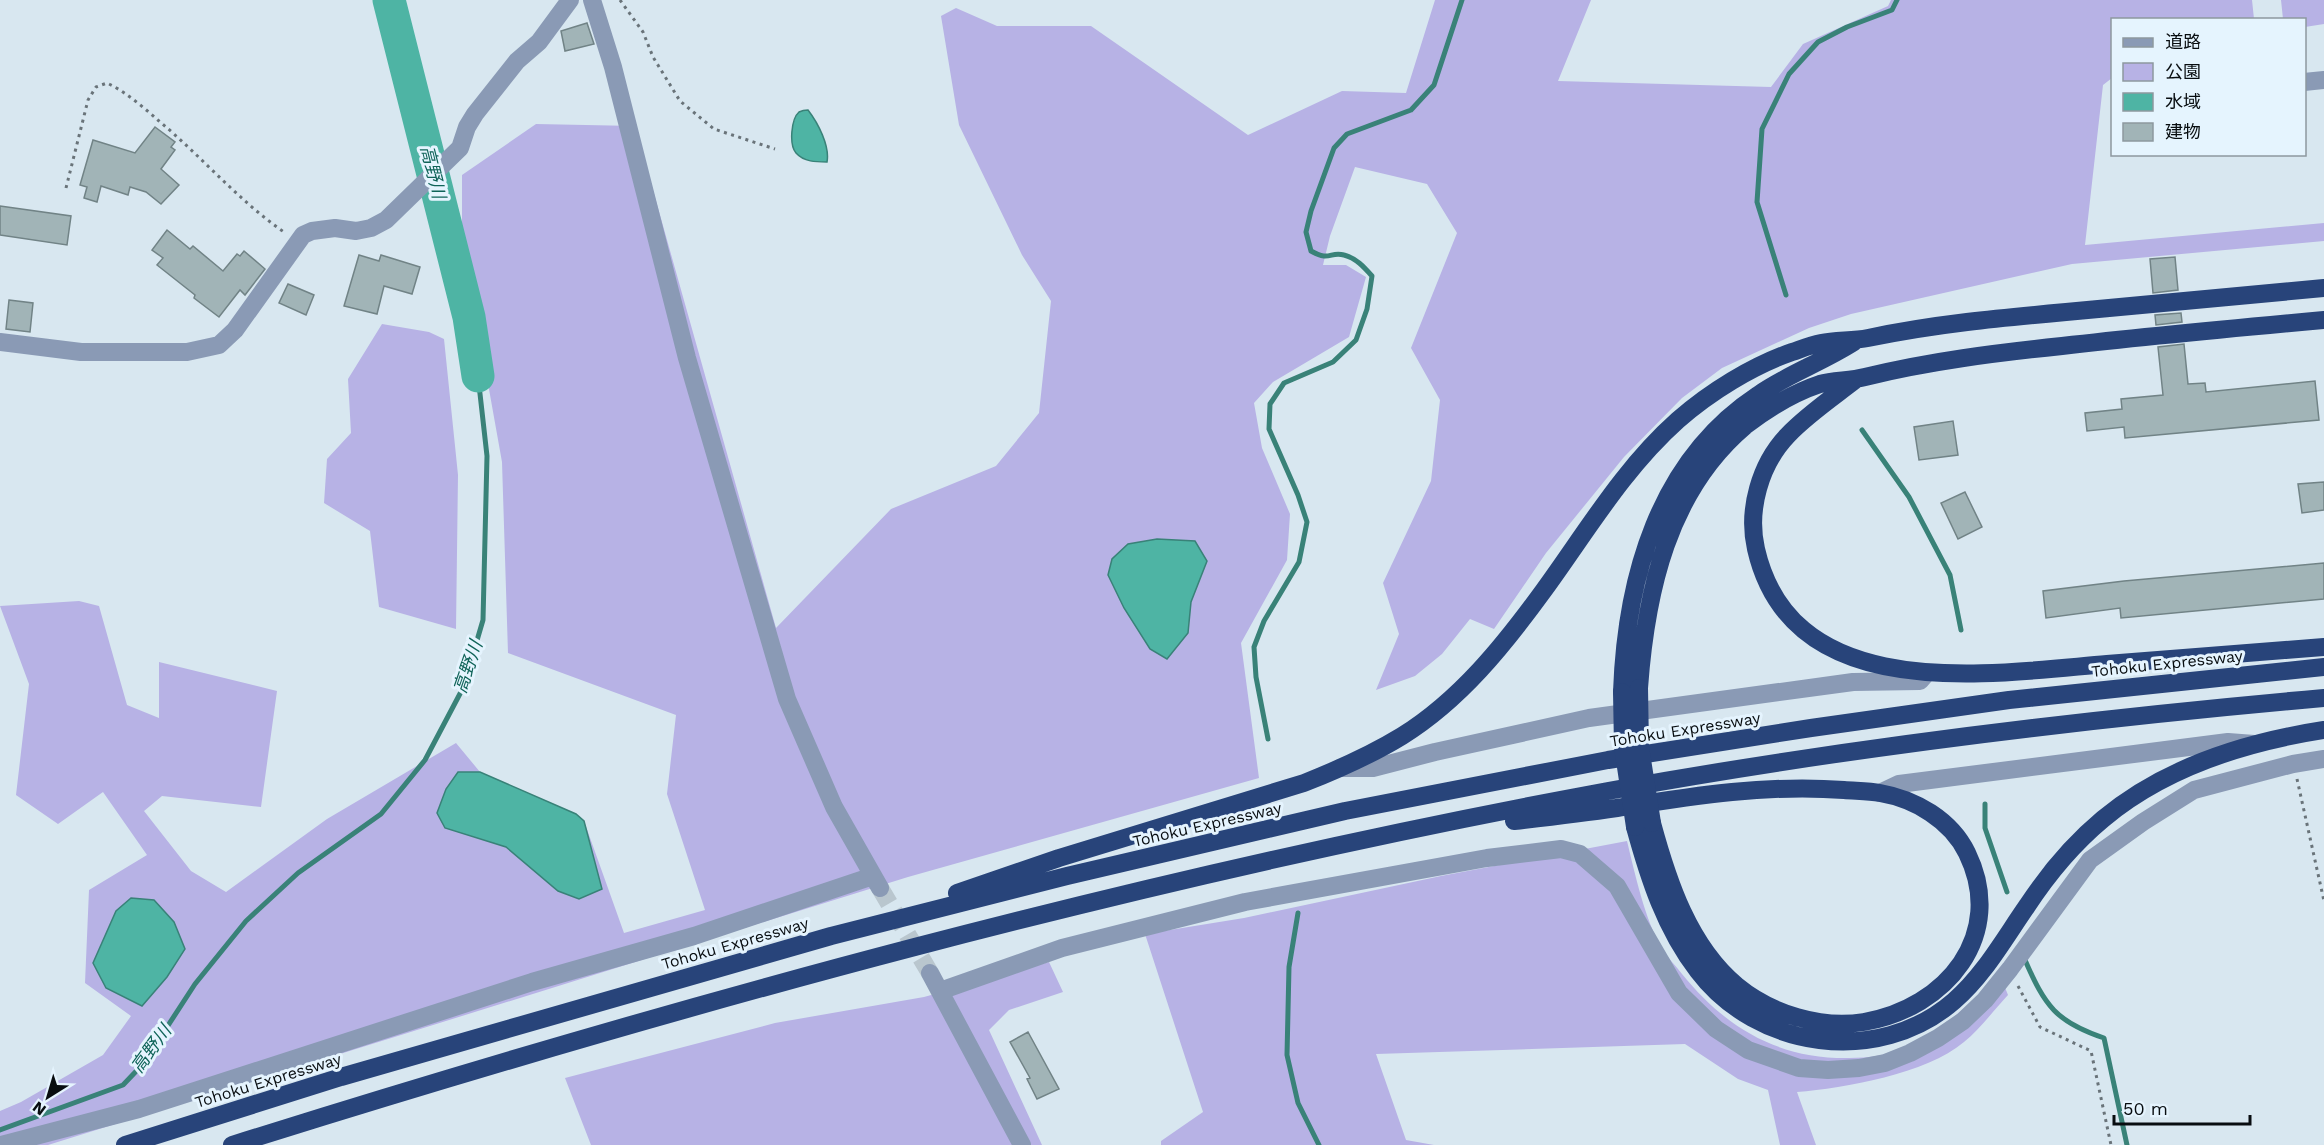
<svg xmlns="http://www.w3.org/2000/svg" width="2324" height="1145" viewBox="0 0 2324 1145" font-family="'Work Sans','Noto Sans JP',sans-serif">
  <rect width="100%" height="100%" fill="#d8e7f0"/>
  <path fill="#b7b2e5" d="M1435 0H1591L1558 81 1771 87 1803 44 1888 6 1891 0H2252L2254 19 2112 20V78L2103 85 2085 245 2324 223V241L2072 264 1851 314 1809 328 1722 368 1682 398 1624 457 1546 553 1494 629 1470 619 1442 654 1415 676 1376 690 1399 634 1383 583 1431 481 1440 400 1411 348 1457 233 1427 184 1355 167 1330 236 1323 265H1346L1366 277 1349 337 1273 382 1254 403 1262 448 1290 514 1287 560 1241 643 1259 778 908 877 48 1145H0V1111L21 1102 103 1055 131 1016 85 983 89 890 147 855 103 792 58 824 16 795 29 684 0 606 79 601 99 606 127 705 159 718V662L277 691 261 807 162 796 144 811 191 871 226 892 327 819 456 743 480 772 576 814 584 821 624 933 705 910 667 794 676 715 508 653 502 462 462 238V175L536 124 635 126 776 628 891 509 996 466 1039 413 1051 301 1022 255 959 125 941 16 956 8 997 26H1091L1248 135 1342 91 1406 93Z
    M2281 0H2324V24L2305 27 2304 20 2283 19Z
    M382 324 429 332 444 339 458 475 456 629 379 607 370 531 324 503 327 459 351 433 348 379Z
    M1627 841C1635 874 1645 920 1662 949 1668 958 1676 966 1682 974 1726 1028 1778 1059 1849 1058 1868 1058 1890 1055 1907 1047 1944 1030 1970 1003 2000 975L2008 995C1994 1010 1980 1029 1964 1042 1926 1074 1845 1088 1797 1092L1816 1145H1780L1768 1090 1738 1079 1685 1044 1376 1054 1406 1140 1434 1145H1161V1141L1203 1112 1145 934 1244 918 1441 876Z
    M1049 962 1063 992 1009 1010 989 1030 1042 1145H591L565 1078 775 1023 924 997Z"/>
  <path fill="#4eb4a4" stroke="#398278" stroke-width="1.5" d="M808 110C818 123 830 146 827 162 816 162 804 162 796 153 789 145 791 119 799 112 801 111 806 110 808 110Z
    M1157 539 1195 541 1207 561 1191 602 1188 633 1167 659 1150 649 1124 608 1108 575 1112 559 1128 544Z
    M458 772H480L576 814 584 821 602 889 579 899 558 891 506 847 445 828 437 813 446 789Z
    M131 898 154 900 174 922 185 949 167 977 142 1006 106 988 93 963 116 911Z"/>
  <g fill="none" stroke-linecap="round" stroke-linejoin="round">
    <path stroke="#398278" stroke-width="5" d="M1786 295 1757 202 1762 129 1789 74 1818 42 1847 27 1892 10 1897 0
      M1862 430 1909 497 1950 575 1961 630
      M1268 739 1256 677 1254 647 1264 621 1299 562 1307 522 1298 495 1269 429 1270 404 1284 383 1333 362 1356 340 1367 309 1372 276C1364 267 1356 258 1344 255 1330 251 1330 262 1311 251L1306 232 1311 211 1334 148 1347 134 1411 110 1434 85 1462 0
      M1985 804V828L2007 892
      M1298 913 1289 967 1287 1055 1298 1103 1319 1145
      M2025 960C2045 1006 2056 1022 2104 1038L2127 1145
      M0 1130 123 1085 143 1064 195 984 246 921 298 873 381 814 425 760 463 688 483 620 487 456 478 376"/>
    <path stroke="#4eb4a4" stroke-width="33" d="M389 0 469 317 478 376"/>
  </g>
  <path fill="#a1b4b7" stroke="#718386" stroke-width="1.5" d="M587 23 594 44 565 51 561 31Z
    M155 127 175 142 171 147 175 150 161 169 179 185 161 204 146 192 130 187 128 195 101 186 97 202 84 198 87 187 80 185 93 140 135 153Z
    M0 206 71 216 67 245 0 235Z
    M167 230 190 249 193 246 223 271 237 254 240 256 244 251 265 269 245 295 240 290 219 317 194 298 195 295 157 265 163 258 152 250Z
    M359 255 379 261 381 255 420 267 412 294 384 286 377 314 344 306Z
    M2175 257 2178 290 2153 293 2150 259Z
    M288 284 314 295 306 315 279 303Z
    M9 300 33 303 30 332 6 329Z
    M2181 313 2182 322 2156 325 2155 315Z
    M2184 344 2188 384 2205 383 2206 392 2315 381 2319 420 2125 438 2124 427 2087 431 2085 413 2122 409 2121 399 2163 395 2158 347Z
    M1953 421 1958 455 1919 460 1914 427Z
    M2324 482V510L2302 513 2298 484Z
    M1965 492 1982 527 1958 539 1941 503Z
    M2324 563V599L2121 618 2120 608 2046 618 2043 591 2124 581Z
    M1028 1032 1059 1089 1037 1099 1027 1079 1030 1078 1010 1042Z"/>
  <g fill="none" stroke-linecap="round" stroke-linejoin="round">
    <path stroke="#b9c6ce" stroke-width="18" stroke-dasharray="18 9" stroke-linecap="butt" d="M880 888 930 973"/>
    <path stroke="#697379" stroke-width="3" stroke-dasharray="3 4.5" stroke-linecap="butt" d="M620 0 643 32 653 57 680 101 714 129 775 149
      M66 188 88 100 96 87 107 83C126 92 143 107 159 121 201 156 240 202 284 232
      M2297 779 2324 901
      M2018 986 2040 1027 2091 1051 2111 1145"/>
    <path stroke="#8a9ab5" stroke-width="18" d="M592 0 613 67 687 358 787 699 834 807 880 888
      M2304 82 2324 80
      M0 342 81 352H187L219 345 235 330 303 235 312 231 335 228 356 231 371 228 386 220 460 148 467 127 475 114 517 61 539 42 570 0
      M1340 768H1373L1435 752 1589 718 1853 682 1920 681 1926 674
      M1880 793 1899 784 2228 742 2254 744
      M930 973 1022 1145
      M940 991 1062 948 1245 902 1487 858 1561 849 1580 854 1617 886 1679 993 1716 1029 1748 1050 1799 1068 1828 1070 1859 1068 1885 1063 1910 1053 1938 1038 1963 1021 1985 1000 2010 969 2090 860 2143 822 2194 790 2293 764 2324 759
      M1 1145 139 1109 532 982 694 936 873 876"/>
    <path stroke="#28447a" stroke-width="18" d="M1854 381C1832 398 1807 415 1788 435 1760 464 1747 510 1756 549 1792 706 1988 674 2107 664 2179 658 2252 653 2324 647
      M1639 688C1646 592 1668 491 1745 426 1767 409 1793 393 1820 384 1834 380 1850 381 1865 377 1930 361 1996 353 2062 346 2149 336 2236 328 2324 320
      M1622 692C1626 579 1658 461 1758 395 1788 374 1823 362 1854 342
      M1514 821C1549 817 1583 813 1617 808 1693 796 1767 784 1844 790 1856 791 1869 791 1880 793 1915 799 1951 820 1967 853 2007 935 1946 1008 1864 1022 1821 1029 1771 1014 1737 986 1689 946 1668 882 1652 823
      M1635 827C1649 878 1665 928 1698 971 1757 1049 1878 1067 1954 1001 1984 975 2004 939 2027 906 2048 874 2073 844 2103 819 2164 768 2246 742 2324 730
      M957 893 1059 858 1304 783C1337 770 1371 755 1402 736 1460 700 1504 645 1544 590 1587 531 1623 469 1678 420 1710 392 1752 366 1792 352 1801 349 1811 345 1821 343 1836 340 1853 341 1868 338 1934 324 2000 318 2066 312 2152 304 2238 296 2324 288
      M125 1145 341 1077 831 936 1067 876 1345 811 1608 760 1811 728 2009 700 2324 667
      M232 1145C684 1003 1142 877 1608 791 1845 748 2085 719 2324 698"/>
    <path stroke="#28447a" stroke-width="18" d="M1639 688 1640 747 1652 823
      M1622 692 1623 747 1635 827"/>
  </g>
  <g text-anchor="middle" stroke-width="6" stroke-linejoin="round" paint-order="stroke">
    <g font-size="16" fill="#080d10" stroke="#e5f4fe">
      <text transform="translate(2167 663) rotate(-6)" y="6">Tohoku Expressway</text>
      <text transform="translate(1685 729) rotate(-9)" y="6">Tohoku Expressway</text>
      <text transform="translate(1207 824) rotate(-13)" y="6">Tohoku Expressway</text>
      <text transform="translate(735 943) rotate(-16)" y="6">Tohoku Expressway</text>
      <text transform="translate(268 1080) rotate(-17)" y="6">Tohoku Expressway</text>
    </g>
    <g font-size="18" font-style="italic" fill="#106459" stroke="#e5f4fe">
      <text transform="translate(433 172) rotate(76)" y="6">高野川</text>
      <text transform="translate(468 667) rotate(-71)" y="6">高野川</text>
      <text transform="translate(151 1049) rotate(-54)" y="6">高野川</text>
    </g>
  </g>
  <rect x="2111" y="18" width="195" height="138" fill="#e5f4fe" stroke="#8d989f" stroke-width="1.5"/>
  <rect x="2123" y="38" width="30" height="9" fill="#8a9ab5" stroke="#8d989f" stroke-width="1.5"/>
  <text x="2165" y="48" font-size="18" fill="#080d10">道路</text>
  <rect x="2123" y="63" width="30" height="18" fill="#b7b2e5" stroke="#8d989f" stroke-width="1.5"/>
  <text x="2165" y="78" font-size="18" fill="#080d10">公園</text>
  <rect x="2123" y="93" width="30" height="18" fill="#4eb4a4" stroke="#8d989f" stroke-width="1.5"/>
  <text x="2165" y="108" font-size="18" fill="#080d10">水域</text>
  <rect x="2123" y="123" width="30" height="18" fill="#a1b4b7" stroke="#8d989f" stroke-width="1.5"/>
  <text x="2165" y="138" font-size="18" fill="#080d10">建物</text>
  <g transform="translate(48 1097) rotate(217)" stroke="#e5f4fe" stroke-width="4.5" paint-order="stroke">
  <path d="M0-4.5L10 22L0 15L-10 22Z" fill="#080d10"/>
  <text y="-9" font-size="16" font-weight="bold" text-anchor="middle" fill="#080d10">N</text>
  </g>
  <path d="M2114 1115v9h136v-9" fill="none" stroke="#080d10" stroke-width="3"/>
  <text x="2123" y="1115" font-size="18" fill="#080d10" stroke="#e5f4fe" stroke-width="4.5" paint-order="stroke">50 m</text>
</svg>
